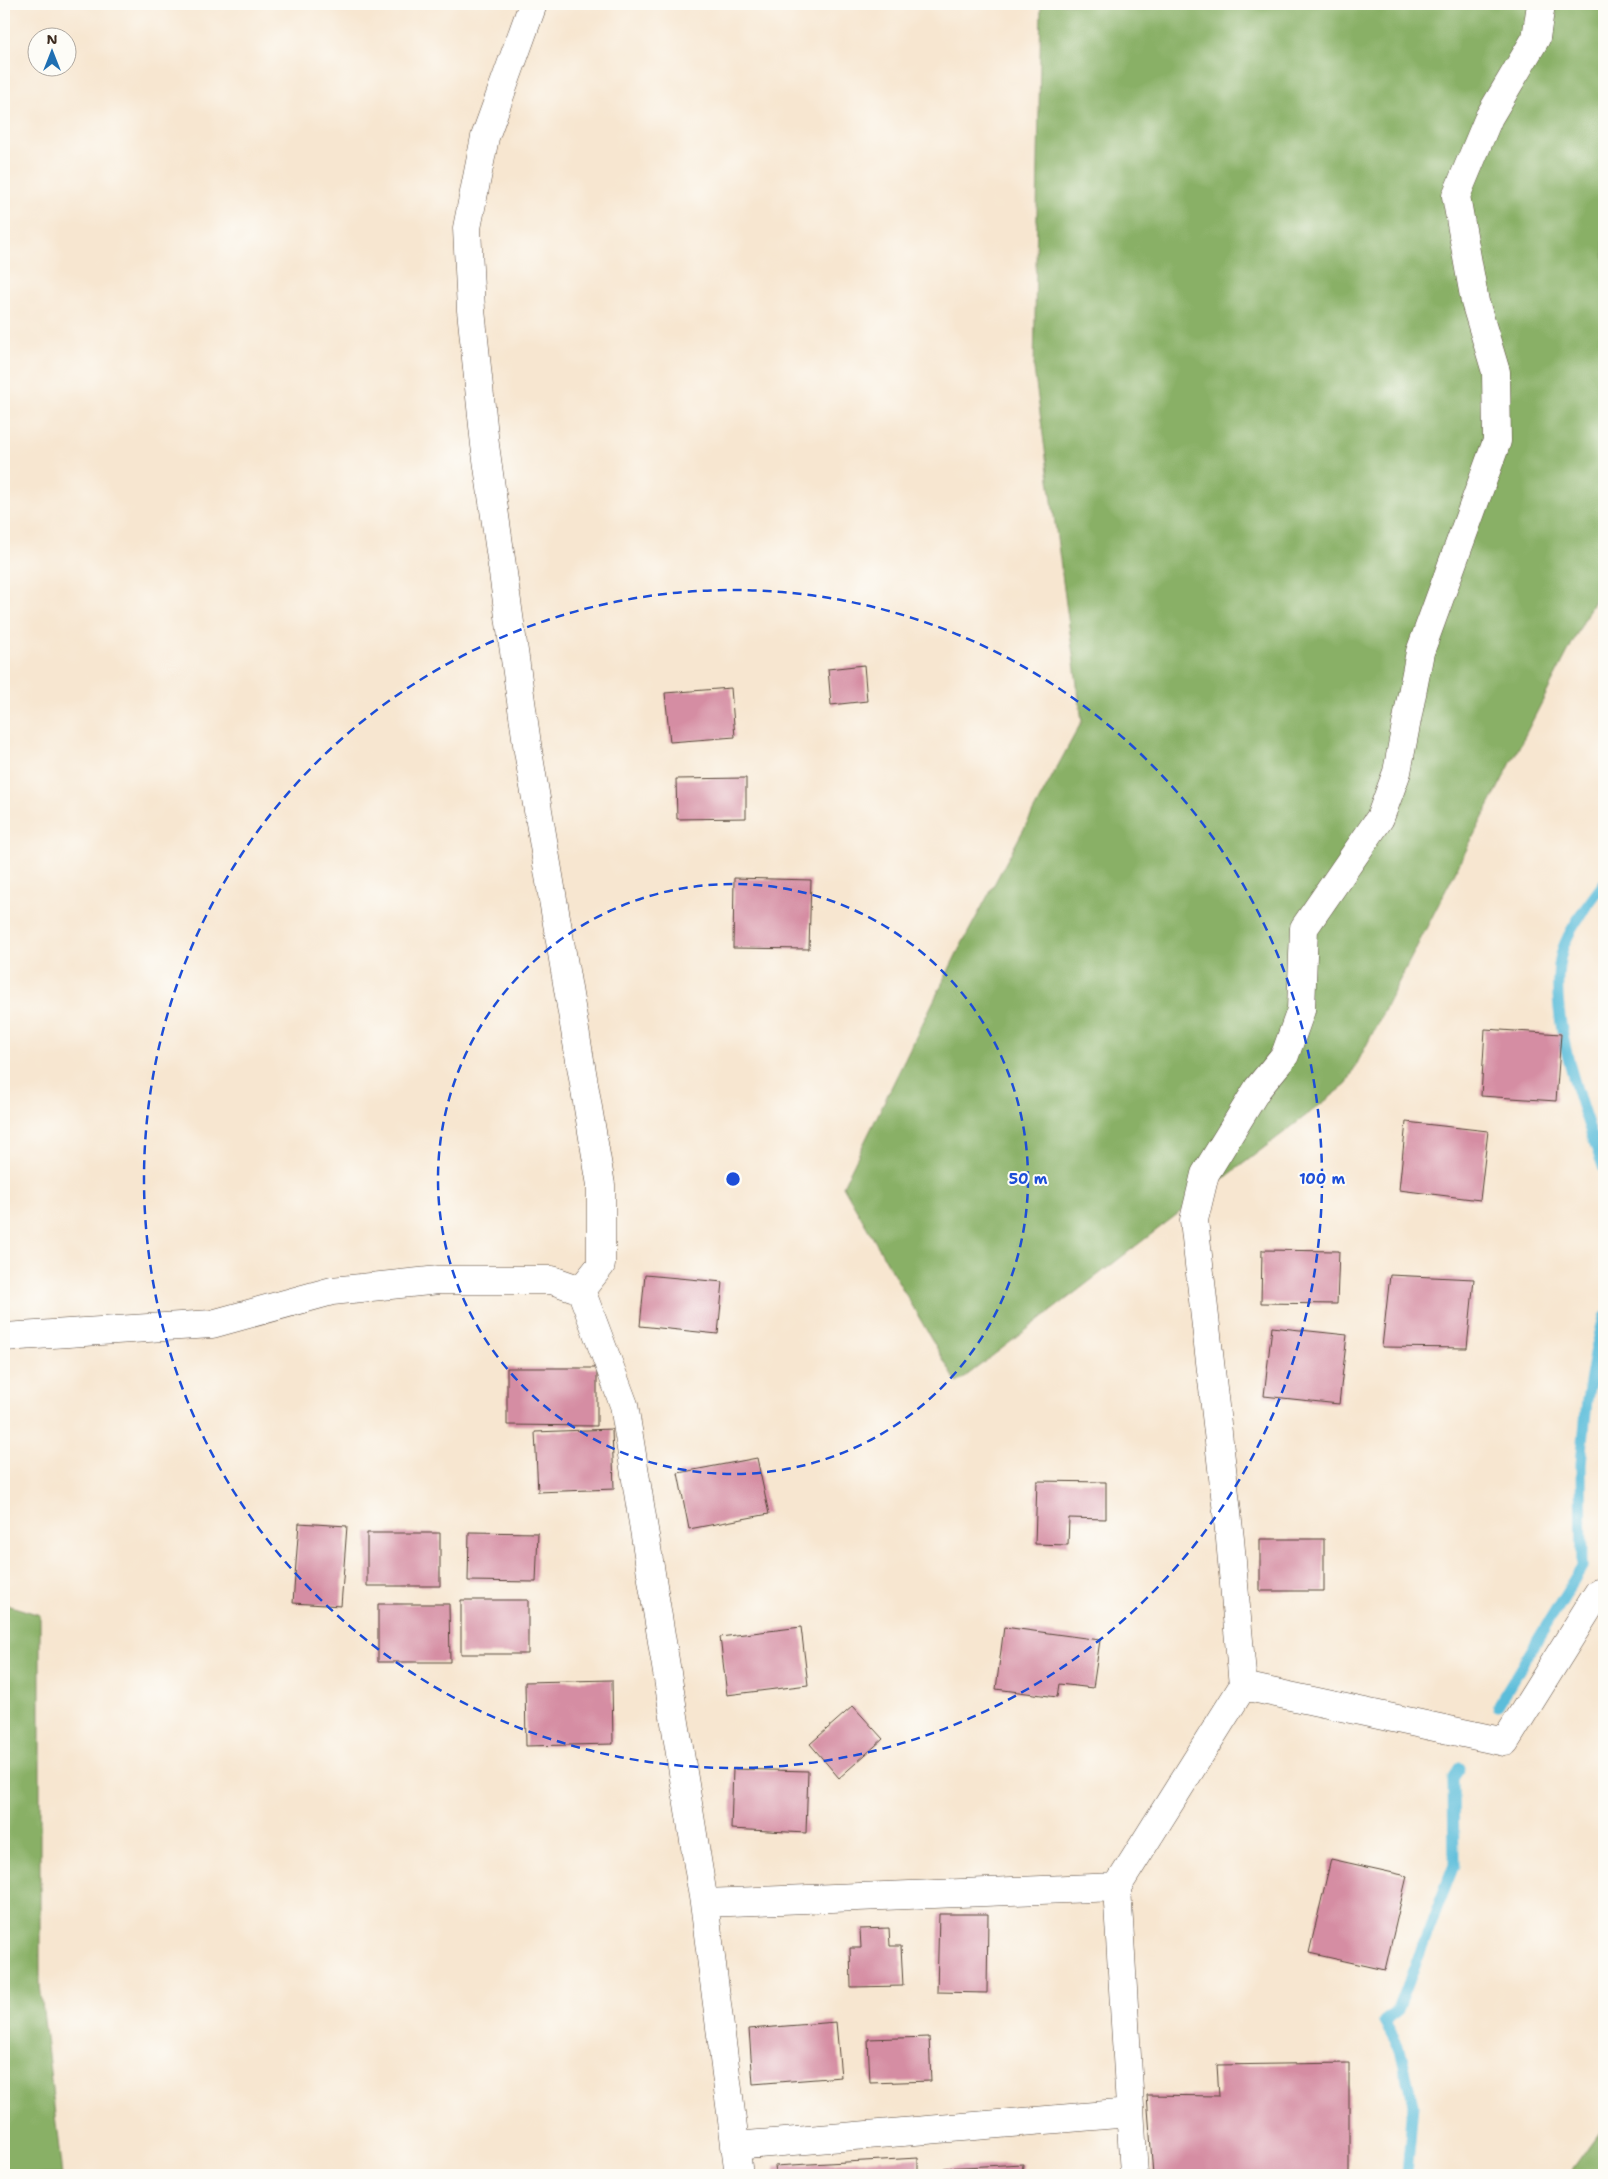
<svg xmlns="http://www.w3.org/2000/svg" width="1608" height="2179" viewBox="0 0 1608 2179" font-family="'Shantell Sans',sans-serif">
  <rect width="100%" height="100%" fill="#fdfcf7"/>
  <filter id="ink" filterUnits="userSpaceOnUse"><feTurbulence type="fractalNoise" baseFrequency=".02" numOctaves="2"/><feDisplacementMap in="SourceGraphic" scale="10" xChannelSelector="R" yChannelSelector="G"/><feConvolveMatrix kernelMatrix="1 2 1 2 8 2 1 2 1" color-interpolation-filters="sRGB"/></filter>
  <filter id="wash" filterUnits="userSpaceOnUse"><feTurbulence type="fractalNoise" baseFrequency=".0096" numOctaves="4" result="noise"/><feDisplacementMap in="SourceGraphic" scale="20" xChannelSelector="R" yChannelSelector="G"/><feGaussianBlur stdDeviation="1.12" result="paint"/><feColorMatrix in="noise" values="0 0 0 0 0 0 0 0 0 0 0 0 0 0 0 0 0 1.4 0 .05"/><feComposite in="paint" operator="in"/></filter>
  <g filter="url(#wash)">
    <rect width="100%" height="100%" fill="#f7e6d0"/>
    <path fill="#89b066" stroke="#626d42" d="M1041 4H1604V581L1346 1085 957 1383 843 1186 957 953 1082 721 1034 369Z
      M4 1604 40 1615V1985L62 2175H4Z
      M1604 2125V2175H1568Z"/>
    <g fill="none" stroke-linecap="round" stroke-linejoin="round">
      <path stroke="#5bbdda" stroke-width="11" d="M1604 883C1590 902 1569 928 1562 951 1545 1012 1583 1111 1604 1169
        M1498 1705 1582 1567 1581 1464 1587 1400 1596 1348 1604 1317
        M1407 2175 1413 2105 1400 2049 1384 2021 1398 2010 1454 1865 1453 1778 1460 1768"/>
    </g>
    <g id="blocks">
      <path fill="#d58da3" d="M864 665 867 701 831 705 828 669Z
        M731 688 735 737 670 742 665 693Z
        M746 778V818L677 819 676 779Z
        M734 878 811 880 809 949 733 948Z
        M1485 1029 1561 1034 1556 1101 1481 1096Z
        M1406 1122 1488 1131 1480 1200 1399 1190Z
        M1262 1250 1339 1251 1337 1304 1261 1303Z
        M645 1275 723 1282 718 1334 640 1326Z
        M1390 1275 1474 1279 1467 1348 1382 1347Z
        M1272 1327 1347 1335 1339 1404 1264 1396Z
        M507 1368H597V1426L507 1425Z
        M612 1429 614 1489 538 1492 535 1432Z
        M757 1458 769 1514 689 1529 678 1473Z
        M1037 1481 1106 1482V1519L1069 1518 1068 1545 1035 1544Z
        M299 1523 347 1526 341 1606 293 1603Z
        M469 1532 538 1533 536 1582 468 1581Z
        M367 1533H440V1586H367Z
        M1260 1539H1324V1591H1260Z
        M461 1600H528V1654H461Z
        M378 1604H449L450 1662H378Z
        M801 1627 808 1685 727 1695 720 1637Z
        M1004 1627 1100 1640 1093 1688 1059 1684 1057 1697 996 1689Z
        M612 1680 613 1744 526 1746 525 1682Z
        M853 1706 883 1739 839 1778 810 1744Z
        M733 1769 808 1771 806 1833 731 1829Z
        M1331 1859 1407 1876 1385 1970 1309 1953Z
        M939 1914H988L987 1993 937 1992Z
        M889 1928 890 1946H901L903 1986 851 1987 850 1948H861L860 1929Z
        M836 2022 841 2077 753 2084 749 2029Z
        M929 2037 931 2081 870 2083 868 2039Z
        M1349 2063V2175H1153L1147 2095 1219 2096 1217 2065Z
        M918 2158V2175H775L774 2166Z
        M1023 2164 1022 2175H945L944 2168Z"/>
    </g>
  </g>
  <g filter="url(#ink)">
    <use href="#blocks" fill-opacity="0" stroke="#574639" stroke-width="1"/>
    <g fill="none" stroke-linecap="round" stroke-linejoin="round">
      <defs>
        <path id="minor" d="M533 4 485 137 467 228 471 310 485 445 528 751 601 1185V1265L581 1290
          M581 1290 624 1405 704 1903 739 2175
          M4 1337 212 1324 332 1291 439 1280H552L581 1290
          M1243 1686 1505 1742 1598 1593H1604
          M704 1903 1117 1887
          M735 2146 1130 2113
          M1134 2175 1117 1887 1243 1686 1230 1539 1194 1220 1205 1174 1258 1088 1285 1055 1301 1010 1304 928 1380 818 1397 772 1420 652 1497 441 1496 372 1475 302 1456 196 1489 117 1536 38 1541 4"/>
      </defs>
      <use href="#minor" stroke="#574639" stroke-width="29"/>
      <use href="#minor" stroke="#fff" stroke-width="28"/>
    </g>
  </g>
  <g fill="none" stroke="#1d4ed8" stroke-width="2.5" stroke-dasharray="9 6">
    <circle cx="733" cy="1179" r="295"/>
    <circle cx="733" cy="1179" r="589"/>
  </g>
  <circle cx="733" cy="1179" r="8" fill="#1d4ed8" stroke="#fdfcf7" stroke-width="2.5"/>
  <g font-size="15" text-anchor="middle" font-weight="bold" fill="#1d4ed8" stroke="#fdfcf7" stroke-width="4" stroke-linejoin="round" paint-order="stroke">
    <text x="1028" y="1184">50 m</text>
    <text x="1322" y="1184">100 m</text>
  </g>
  <rect width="1608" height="2179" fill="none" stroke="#fdfcf7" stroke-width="20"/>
  <g transform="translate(52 52)"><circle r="24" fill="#fdfcf7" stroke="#afa8a0"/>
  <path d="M0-4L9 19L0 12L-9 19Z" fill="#1f6fb2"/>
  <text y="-8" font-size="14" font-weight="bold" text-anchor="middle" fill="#3b2a1e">N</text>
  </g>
</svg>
